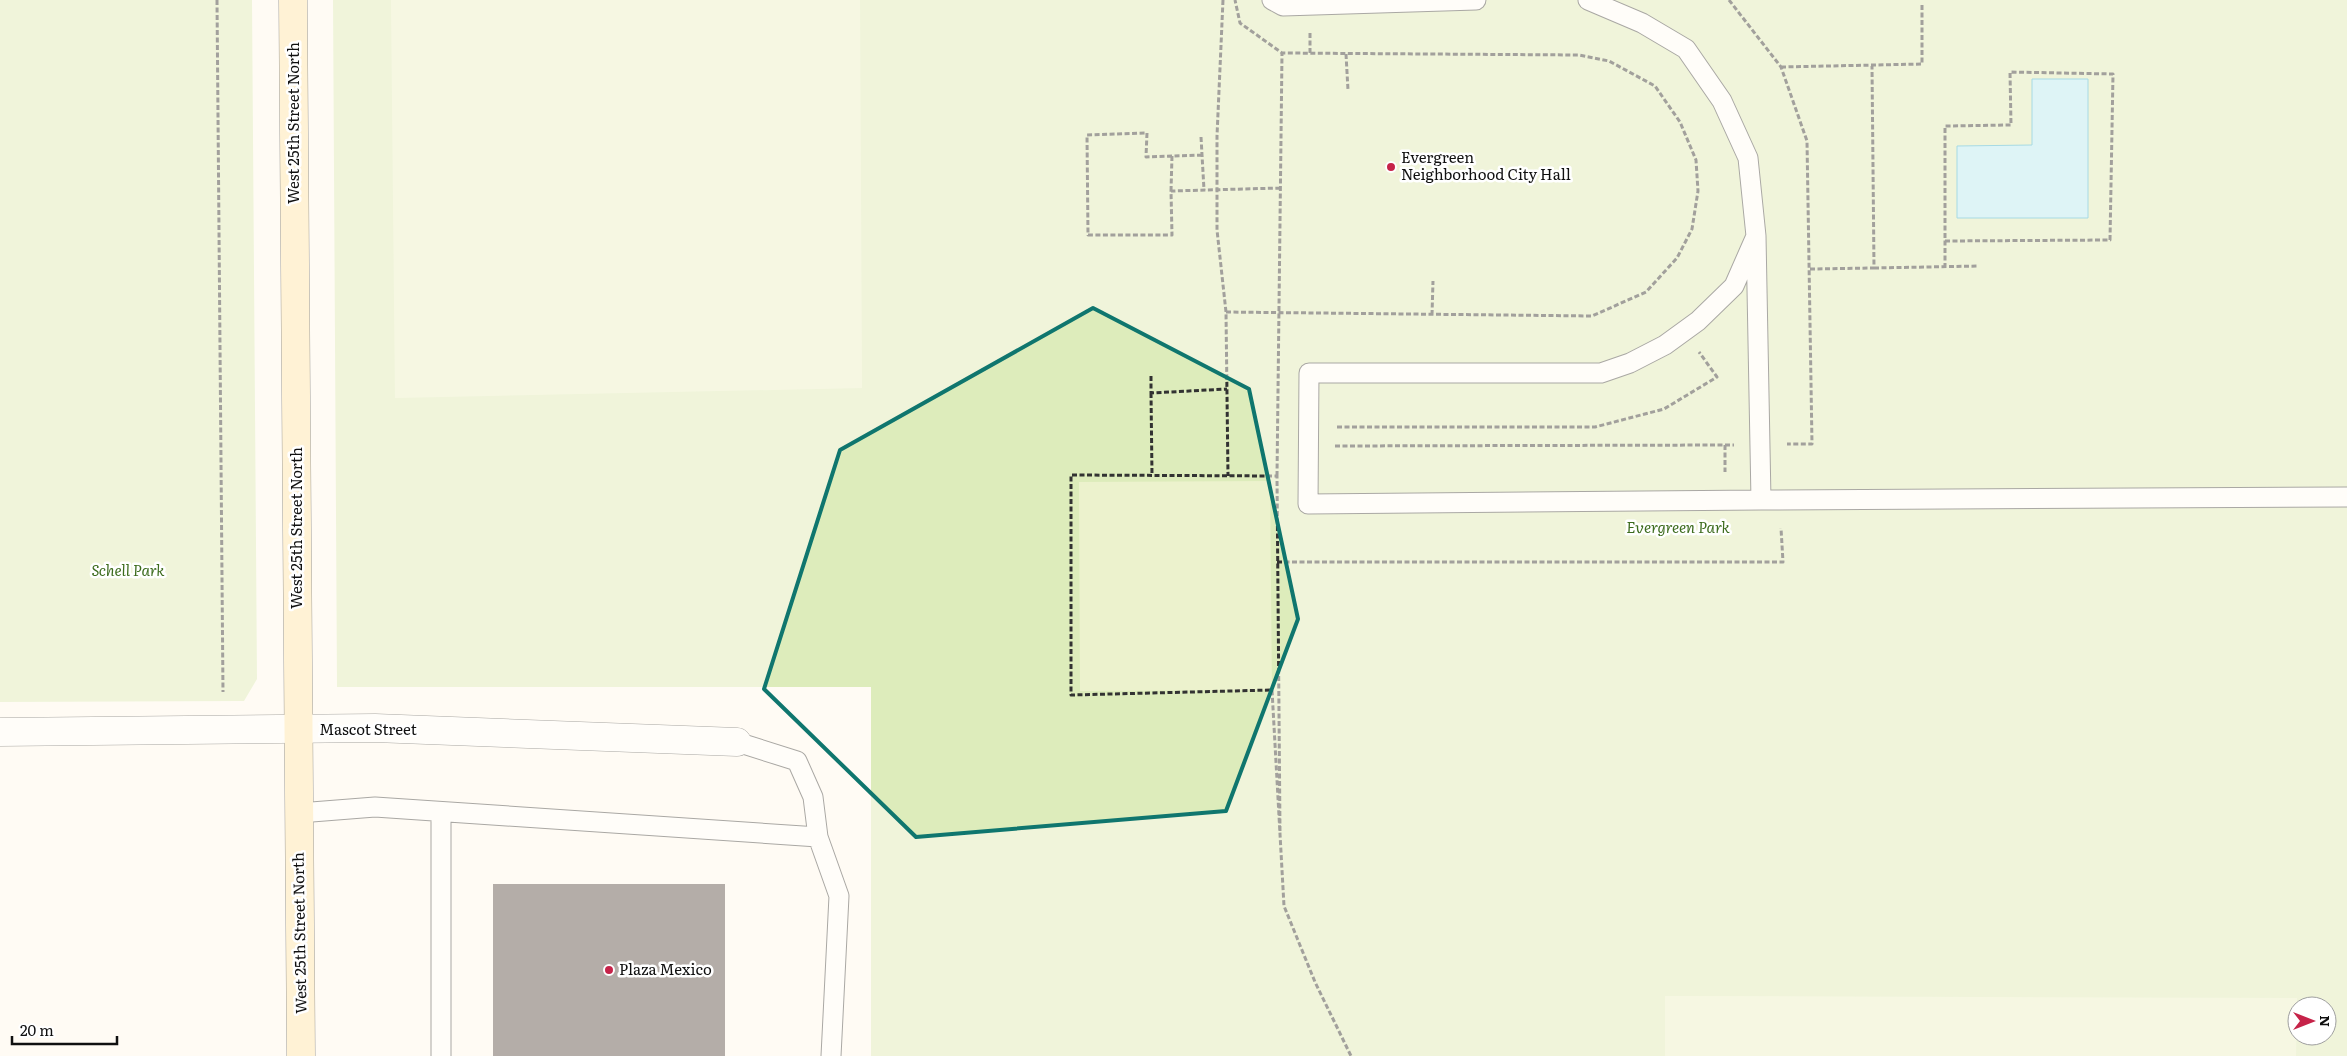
<svg xmlns="http://www.w3.org/2000/svg" width="2347" height="1056" viewBox="0 0 2347 1056" font-family="Literata,serif">
  <rect width="100%" height="100%" fill="#fffbf4"/>
  <path fill="#ddecbb" fill-rule="evenodd" d="M0 0H252L257 679 244 701 0 702Z
    M333 0H2347V1056H871V687H337ZM2297 1006H2327V1036H2297Z"/>
  <path fill="#ecf2cd" d="M391 0H860L862 388 395 398Z
    M1270 481 1272 690 1080 691 1079 482Z
    M1665 996 2297 998 2296 1056H1665Z"/>
  <path fill="#b7ecf8" stroke="#3cb1d1" d="M2032 79H2088V218H1957V146L2032 145Z"/>
  <path fill="#5a4f4c" d="M493 884H725V1056H493Z"/>
  <g fill="none" stroke-linecap="round" stroke-linejoin="round">
    <defs>
      <path id="service" d="M1272 0 1283 6 1476 0
        M1588 0 1642 23 1686 49 1722 101 1748 158 1756 236 1761 500 1308 504 1309 373H1601L1630 363 1665 345 1698 321 1734 286 1756 236
        M1761 500 2347 497
        M737 742 797 761 813 797 818 837
        M441 812V1056
        M299 813 375 807 818 837 839 896 831 1056"/>
      <path id="minor" d="M0 732 375 728 737 742"/>
      <path id="secondary" d="M293 0 301 1056"/>
    </defs>
    <use href="#service" stroke="#434343" stroke-width="21"/>
    <use href="#minor" stroke="#434343" stroke-width="29"/>
    <use href="#secondary" stroke="#323232" stroke-width="29"/>
    <path stroke="#323232" stroke-width="3" stroke-dasharray="5 2.5" stroke-linecap="butt" d="M217 0 223 692
      M1223 0 1217 136V230L1226 312 1228 476
      M1729 0 1781 67 1807 141 1812 444H1787
      M1310 33V53
      M1346 54 1348 90
      M1781 67 1922 64V5
      M1201 137 1204 190
      M1202 155 1146 157 1147 133 1087 135 1088 235H1172L1171 191 1280 188
      M1171 191 1172 156
      M1945 241 2110 240 2113 74 2010 72 2011 125 1945 126V266
      M1874 268 1979 266
      M1810 269 1874 268 1872 66
      M1226 312 1592 316 1646 292 1677 258 1692 229 1698 191 1696 160 1680 122 1655 86 1609 61 1579 55 1282 53 1240 23 1235 0
      M1432 315 1433 281
      M1151 376V393L1227 389
      M1151 393 1152 475
      M1337 427H1595L1664 409 1717 377 1699 352
      M1725 445V472
      M1335 446 1734 445
      M1277 476 1282 53
      M1277 562H1783L1781 528
      M1280 831 1277 476 1071 475V695L1272 690 1284 906 1315 982 1351 1056"/>
    <use href="#service" stroke="#fff" stroke-width="19"/>
    <use href="#minor" stroke="#fff" stroke-width="28"/>
    <use href="#secondary" stroke="#ffe7af" stroke-width="28"/>
  </g>
  <path d="M0 0H2347V1056H0ZM1093 308 1249 389 1298 619 1226 811 916 837 764 689 840 450Z" fill="#fffbf4" fill-opacity=".55" fill-rule="evenodd"/>
  <path fill="none" stroke="#0f766e" stroke-width="4" stroke-linejoin="round" d="M1093 308 1249 389 1298 619 1226 811 916 837 764 689 840 450Z"/>
  <g fill="#c62349" stroke="#fff" stroke-width="2">
    <circle cx="1391" cy="167" r="5"/>
    <circle cx="609" cy="970" r="5"/>
  </g>
  <g text-anchor="middle" stroke-width="5" stroke-linejoin="round" paint-order="stroke">
    <g font-size="15" fill="#101010" stroke="#fff">
      <text transform="translate(294 123) rotate(-90)" y="5">West 25th Street North</text>
      <text transform="translate(297 528) rotate(-90)" y="5">West 25th Street North</text>
      <text x="368" y="735">Mascot Street</text>
      <text transform="translate(300 933) rotate(-91)" y="5">West 25th Street North</text>
    </g>
    <g font-size="15" fill="#101010" stroke="#fff" text-anchor="start">
      <text x="1401" y="163">Evergreen<tspan x="1401" dy="17">Neighborhood City Hall</tspan></text>
      <text x="619" y="975">Plaza Mexico</text>
    </g>
    <g font-size="15" font-style="italic" fill="#3c6b1d" stroke="#fff">
      <text x="1678" y="533">Evergreen Park</text>
      <text x="128" y="576">Schell Park</text>
    </g>
  </g>
  <g transform="translate(2312 1021) rotate(90)"><circle r="24" fill="#ffffff" stroke="#9f9f9f"/>
  <path d="M0-4L9 19L0 12L-9 19Z" fill="#c62349"/>
  <text y="-8" font-size="14" font-weight="bold" text-anchor="middle" fill="#101010">N</text>
  </g>
  <path d="M12 1036v8h105v-8" fill="none" stroke="#101010" stroke-width="2.5"/>
  <text x="20" y="1036" font-size="15" fill="#101010" stroke="#ffffff" stroke-width="4" paint-order="stroke">20 m</text>
</svg>
